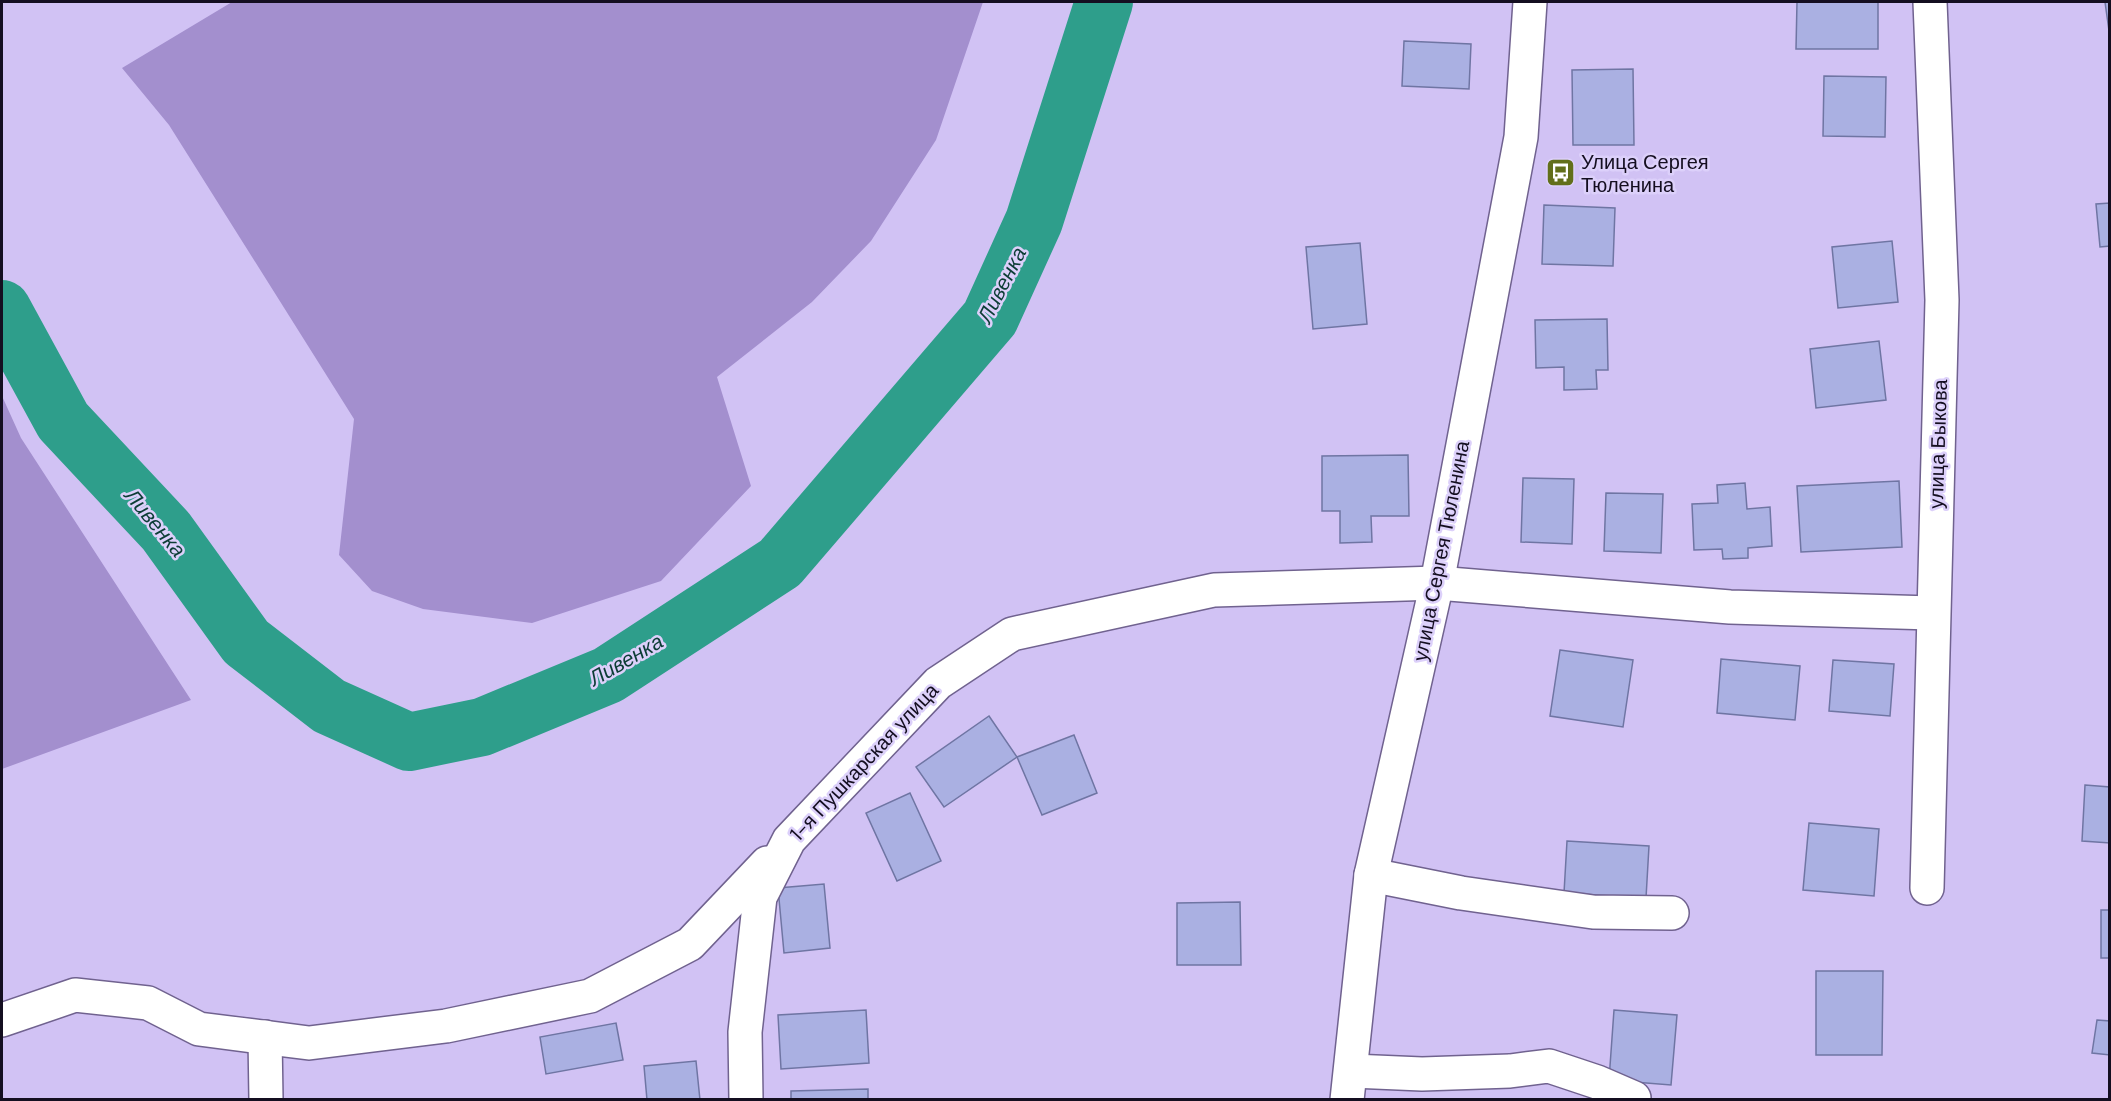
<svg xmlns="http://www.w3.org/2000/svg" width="2111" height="1101" font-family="'DM Sans',sans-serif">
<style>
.green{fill:#a38fce}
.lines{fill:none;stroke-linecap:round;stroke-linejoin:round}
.river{stroke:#2e9e8b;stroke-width:58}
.building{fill:#aab0e2;stroke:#6f75a3;stroke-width:1.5}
.minor-casing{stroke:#70628f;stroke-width:36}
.minor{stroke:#fff;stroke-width:33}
.labels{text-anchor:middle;stroke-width:5;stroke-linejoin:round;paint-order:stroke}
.poi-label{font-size:20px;fill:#140e20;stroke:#dcd0fa;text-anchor:start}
.street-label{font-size:20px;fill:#140e20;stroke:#dcd0fa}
.water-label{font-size:21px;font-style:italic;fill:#0c3d35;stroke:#dcd0fa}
</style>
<rect width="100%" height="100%" fill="#d1c2f4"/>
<g class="green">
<path d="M 232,2 L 983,2 L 936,140 L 871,241 L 812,302 L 717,377 L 751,486 L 661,581 L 532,623 L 423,609 L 372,591 L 339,555 L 354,419 L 169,125 L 122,68 Z"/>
<path d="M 2,396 L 21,438 L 191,700 L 2,769 Z"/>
</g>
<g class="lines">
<path class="river" d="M 2,309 L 63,421 L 166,531 L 246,642 L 329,706 L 409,742 L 482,727 L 608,675 L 780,563 L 990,318 L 1034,221 L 1104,2"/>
</g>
<g class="building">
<path d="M 1797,2 L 1878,2 L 1878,49 L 1796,49 Z"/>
<path d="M 2105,2 L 2110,2 L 2110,38 Z"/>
<path d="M 1404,41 L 1471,44 L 1469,89 L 1402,86 Z"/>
<path d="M 1633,69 L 1634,145 L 1573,145 L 1572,70 Z"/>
<path d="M 1824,76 L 1886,77 L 1885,137 L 1823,136 Z"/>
<path d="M 2110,203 L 2110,246 L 2100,247 L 2096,204 Z"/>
<path d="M 1544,205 L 1615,208 L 1613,266 L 1542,264 Z"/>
<path d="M 1892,241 L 1898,302 L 1838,308 L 1832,247 Z"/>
<path d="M 1360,243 L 1367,324 L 1313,329 L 1306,247 Z"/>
<path d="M 1607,319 L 1608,370 L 1596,370 L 1597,389 L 1564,390 L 1564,367 L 1536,368 L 1535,320 Z"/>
<path d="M 1879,341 L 1886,400 L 1816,408 L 1810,349 Z"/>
<path d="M 1408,455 L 1409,516 L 1371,516 L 1372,542 L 1340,543 L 1340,511 L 1322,511 L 1322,456 Z"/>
<path d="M 1523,478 L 1574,479 L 1572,544 L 1521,542 Z"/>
<path d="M 1899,481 L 1902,547 L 1801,552 L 1797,486 Z"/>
<path d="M 1745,483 L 1747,509 L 1770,507 L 1772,546 L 1748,548 L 1748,558 L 1723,559 L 1722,549 L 1694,550 L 1692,504 L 1718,503 L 1717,485 Z"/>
<path d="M 1606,493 L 1663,494 L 1661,553 L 1604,551 Z"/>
<path d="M 1560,650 L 1633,660 L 1623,727 L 1550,716 Z"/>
<path d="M 1721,659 L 1800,666 L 1795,720 L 1717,713 Z"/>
<path d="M 1833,660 L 1894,664 L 1890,716 L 1829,711 Z"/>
<path d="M 989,716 L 1017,757 L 944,807 L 916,767 Z"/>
<path d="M 1074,735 L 1097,793 L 1042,815 L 1017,757 Z"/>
<path d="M 2085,785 L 2110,787 L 2110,843 L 2082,841 Z"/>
<path d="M 910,793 L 941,861 L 897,881 L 866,813 Z"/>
<path d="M 1809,823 L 1879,829 L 1874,896 L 1803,890 Z"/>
<path d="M 1567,841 L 1649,846 L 1646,898 L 1564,893 Z"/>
<path d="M 824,884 L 830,948 L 784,953 L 778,888 Z"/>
<path d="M 1240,902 L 1241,965 L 1177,965 L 1177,903 Z"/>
<rect x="2101" y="910" width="9" height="48"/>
<path d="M 1816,971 L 1883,971 L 1882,1055 L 1816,1055 Z"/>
<path d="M 866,1010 L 869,1063 L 781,1069 L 778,1015 Z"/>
<path d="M 1614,1010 L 1677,1015 L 1671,1085 L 1609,1080 Z"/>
<path d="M 2097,1020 L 2110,1021 L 2110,1055 L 2092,1053 Z"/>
<path d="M 616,1023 L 623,1060 L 546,1074 L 540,1037 Z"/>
<path d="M 696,1061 L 700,1100 L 647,1100 L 644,1066 Z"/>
<path d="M 868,1089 L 868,1100 L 791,1100 L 791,1091 Z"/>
</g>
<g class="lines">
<defs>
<g id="minor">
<path d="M 1371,875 L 1461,893 L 1593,912 L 1672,913"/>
<path d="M 1927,888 L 1942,300 L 1930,2"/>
<path d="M 2,1020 L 75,995 L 148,1003 L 199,1029 L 309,1043 L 446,1026 L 590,996 L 690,944 L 767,863"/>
<path d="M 265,1037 L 266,1100"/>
<path d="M 1352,1071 L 1422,1074 L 1510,1071 L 1549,1066 L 1597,1082 L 1634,1098"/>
<path d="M 746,1100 L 745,1032 L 760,897 L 789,840 L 938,683 L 1012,634 L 1214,590 L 1437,583 L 1730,607 L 1932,613"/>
<path d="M 1347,1100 L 1371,875 L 1437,583 L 1521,137 L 1530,2"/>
</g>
</defs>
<use href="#minor" class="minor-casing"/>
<use href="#minor" class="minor"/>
</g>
<defs>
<symbol id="bus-square" viewBox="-11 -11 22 22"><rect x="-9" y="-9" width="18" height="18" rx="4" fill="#626f1a" stroke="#dcd0fa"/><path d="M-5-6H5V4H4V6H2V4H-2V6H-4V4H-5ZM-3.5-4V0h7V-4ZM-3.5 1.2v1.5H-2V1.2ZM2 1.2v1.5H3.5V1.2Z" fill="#fff"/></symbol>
</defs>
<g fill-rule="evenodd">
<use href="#bus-square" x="1544" y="156" width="33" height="33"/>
</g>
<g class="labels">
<g class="poi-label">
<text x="1581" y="169">Улица Сергея<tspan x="1581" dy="23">Тюленина</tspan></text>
</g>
<g class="street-label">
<text transform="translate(1938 444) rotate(-88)" y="7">улица Быкова</text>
<text transform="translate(1441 551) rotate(-79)" y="7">улица Сергея Тюленина</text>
<text transform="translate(864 762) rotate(-47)" y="7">1-я Пушкарская улица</text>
</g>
<g class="water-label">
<text transform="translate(1002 285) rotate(-63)" y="7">Ливенка</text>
<text transform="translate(155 523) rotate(50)" y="7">Ливенка</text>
<text transform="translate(626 660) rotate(-30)" y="7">Ливенка</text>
</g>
</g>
<rect width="2111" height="1101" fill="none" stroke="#140e20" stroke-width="6"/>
</svg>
